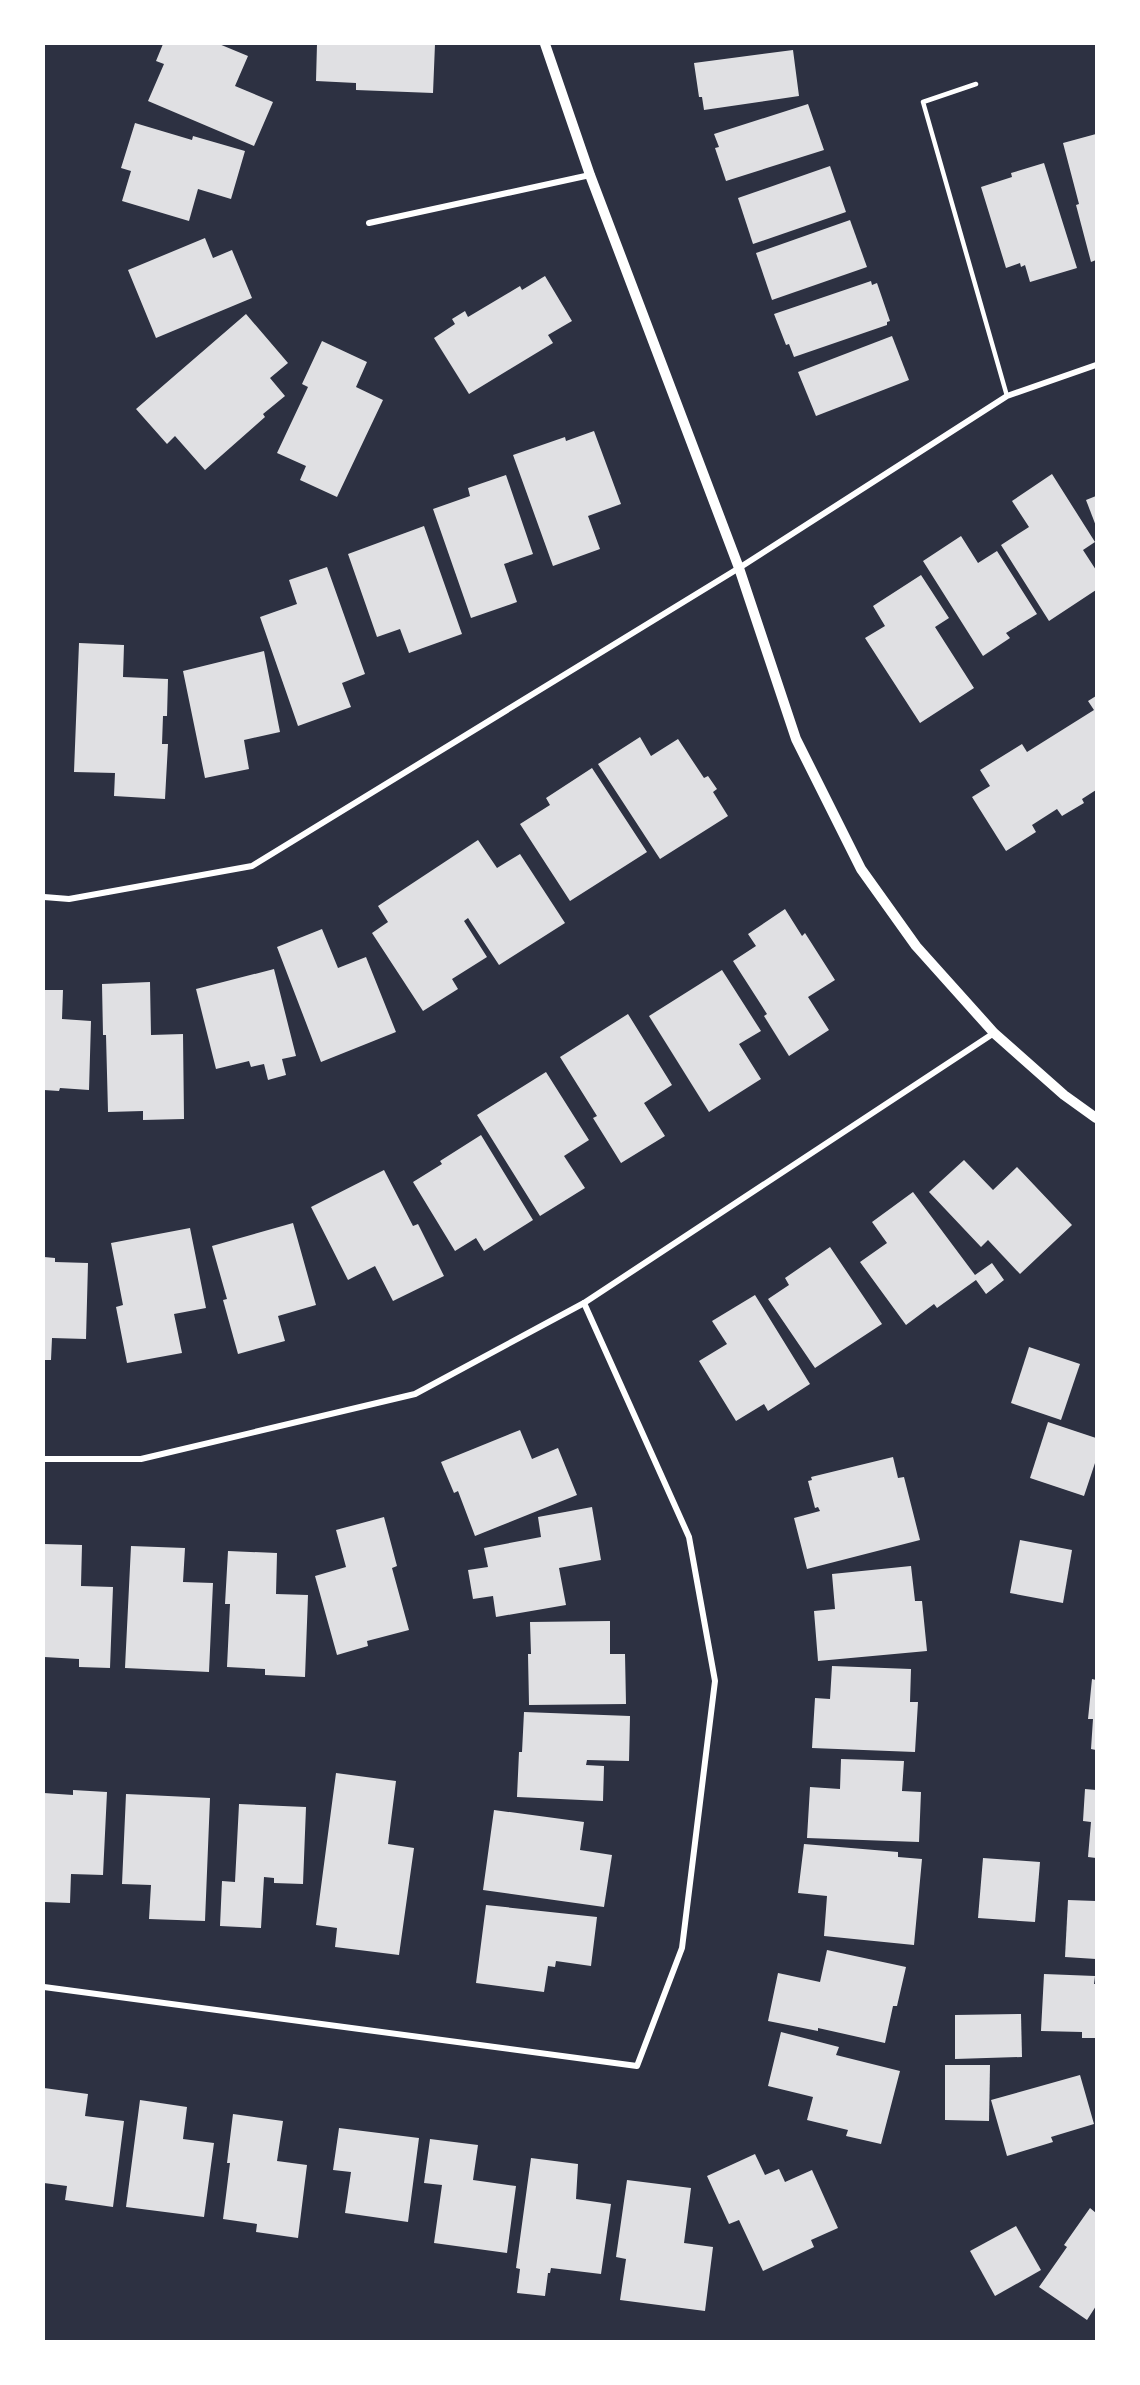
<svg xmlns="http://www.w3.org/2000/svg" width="1140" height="2385" font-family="Commissioner,sans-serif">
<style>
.building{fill:#e0e0e3}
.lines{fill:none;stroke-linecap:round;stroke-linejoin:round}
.service{stroke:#fff;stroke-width:4.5}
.minor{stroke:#fff;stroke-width:6}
.tertiary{stroke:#fff;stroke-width:10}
</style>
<rect width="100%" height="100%" fill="#2d3142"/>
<g class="building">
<path d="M 163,44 L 219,44 L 248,56 L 235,86 L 273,102 L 254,146 L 148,101 L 164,64 L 156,61 Z"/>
<path d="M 317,44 L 435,44 L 433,93 L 356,90 L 356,83 L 316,81 Z"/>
<path d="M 793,50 L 799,96 L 704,110 L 702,97 L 699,97 L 694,63 Z"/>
<path d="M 808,104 L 824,150 L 726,181 L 715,148 L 719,147 L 714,134 Z"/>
<path d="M 135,123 L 192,140 L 193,136 L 245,151 L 231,199 L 198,189 L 189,221 L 122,201 L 131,171 L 121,168 Z"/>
<path d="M 1096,134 L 1096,260 L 1091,262 L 1076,205 L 1079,204 L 1063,143 Z"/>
<path d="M 1044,163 L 1077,268 L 1030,282 L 1025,265 L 1021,267 L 1020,263 L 1006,268 L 981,187 L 1012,177 L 1011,173 Z"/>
<path d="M 830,166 L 846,212 L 753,244 L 738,198 Z"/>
<path d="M 850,220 L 867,267 L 772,300 L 756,253 Z"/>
<path d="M 205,238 L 213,258 L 232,250 L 252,298 L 156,338 L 128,270 Z"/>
<path d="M 545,276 L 572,321 L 548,335 L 553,343 L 469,394 L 434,338 L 455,324 L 452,319 L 465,311 L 468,317 L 520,286 L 522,290 Z"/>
<path d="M 871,281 L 872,285 L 877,283 L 890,321 L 887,322 L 887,325 L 794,357 L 789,344 L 786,345 L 774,314 Z"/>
<path d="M 246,314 L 288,363 L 270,378 L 285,396 L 263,414 L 265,417 L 205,470 L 175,436 L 167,444 L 136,409 Z"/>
<path d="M 892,336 L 909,380 L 816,416 L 798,372 Z"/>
<path d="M 322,341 L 367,362 L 356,387 L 383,400 L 337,497 L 300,480 L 306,466 L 277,453 L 308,387 L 302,384 Z"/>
<path d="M 594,431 L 621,504 L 588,516 L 600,549 L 553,566 L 513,455 L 565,437 L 566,441 Z"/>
<path d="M 1052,474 L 1095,542 L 1083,550 L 1096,570 L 1096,590 L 1049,621 L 1001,545 L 1029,527 L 1012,501 Z"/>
<path d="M 506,475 L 533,554 L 504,564 L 517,602 L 471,618 L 433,509 L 470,496 L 468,488 Z"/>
<path d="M 1096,496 L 1096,526 L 1086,500 Z"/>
<path d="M 424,526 L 462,634 L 409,653 L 400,629 L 377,637 L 348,554 Z"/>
<path d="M 961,536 L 978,563 L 997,551 L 1037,614 L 1006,633 L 1010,638 L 983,656 L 923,561 Z"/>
<path d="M 327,567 L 365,674 L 342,683 L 351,707 L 298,726 L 260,617 L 297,604 L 289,580 Z"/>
<path d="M 921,575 L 949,618 L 935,627 L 974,688 L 920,723 L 865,638 L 885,626 L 873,606 Z"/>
<path d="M 79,643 L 124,645 L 123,677 L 168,679 L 167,716 L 163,716 L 162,744 L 168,744 L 165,799 L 114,796 L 115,773 L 74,772 Z"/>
<path d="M 264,651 L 280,732 L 244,740 L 249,769 L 205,778 L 183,671 Z"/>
<path d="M 1096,696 L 1096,790 L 1082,799 L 1084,803 L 1062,816 L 1057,809 L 1032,825 L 1036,832 L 1006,851 L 972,797 L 990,786 L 980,770 L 1022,744 L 1027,752 L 1094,710 L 1088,701 Z"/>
<path d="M 640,737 L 651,756 L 678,739 L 704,778 L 708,776 L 717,789 L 713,792 L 728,816 L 660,859 L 598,764 Z"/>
<path d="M 592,768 L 647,852 L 570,901 L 520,824 L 550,805 L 546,798 Z"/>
<path d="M 478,840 L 497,868 L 520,854 L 565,923 L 499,965 L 468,918 L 464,921 L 487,957 L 452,979 L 458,989 L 423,1011 L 372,933 L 388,922 L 378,906 Z"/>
<path d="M 785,909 L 802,936 L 805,933 L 835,980 L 808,997 L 829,1030 L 789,1056 L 764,1016 L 767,1014 L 733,961 L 756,946 L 748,934 Z"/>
<path d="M 322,929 L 338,968 L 366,957 L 396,1032 L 321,1062 L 277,947 Z"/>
<path d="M 274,969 L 296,1056 L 282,1059 L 286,1075 L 268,1080 L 264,1064 L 251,1067 L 249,1061 L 216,1069 L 196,989 Z"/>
<path d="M 722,970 L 761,1031 L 739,1044 L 761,1079 L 709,1112 L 649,1016 Z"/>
<path d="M 150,982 L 151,1035 L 183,1034 L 184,1119 L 143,1120 L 143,1111 L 108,1112 L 106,1035 L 103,1035 L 102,984 Z"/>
<path d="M 44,990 L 63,990 L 62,1019 L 91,1021 L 89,1090 L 60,1088 L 59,1091 L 44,1090 Z"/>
<path d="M 628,1014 L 672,1085 L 644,1103 L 665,1136 L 621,1163 L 593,1118 L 597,1116 L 560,1057 Z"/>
<path d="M 546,1072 L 589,1140 L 564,1156 L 585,1188 L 540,1216 L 477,1115 Z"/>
<path d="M 481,1135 L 533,1220 L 484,1251 L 476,1238 L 455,1251 L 413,1182 L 442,1164 L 440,1161 Z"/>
<path d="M 964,1160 L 993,1190 L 1017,1167 L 1072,1225 L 1020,1274 L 988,1240 L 981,1247 L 929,1192 Z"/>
<path d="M 384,1170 L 413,1226 L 418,1224 L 444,1276 L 393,1301 L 375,1266 L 348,1280 L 311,1207 Z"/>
<path d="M 913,1192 L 975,1275 L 992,1263 L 1004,1280 L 986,1294 L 976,1280 L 937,1308 L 934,1304 L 906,1325 L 860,1262 L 887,1243 L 872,1222 Z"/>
<path d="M 293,1223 L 316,1305 L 278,1316 L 285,1341 L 238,1354 L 223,1300 L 227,1299 L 212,1246 Z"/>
<path d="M 190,1228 L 206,1308 L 174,1314 L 182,1353 L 127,1363 L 116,1307 L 123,1305 L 111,1243 Z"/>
<path d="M 830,1247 L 882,1324 L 815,1368 L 768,1299 L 789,1285 L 785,1278 Z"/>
<path d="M 44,1257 L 55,1258 L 55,1262 L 88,1263 L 86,1339 L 52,1338 L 51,1360 L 44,1360 Z"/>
<path d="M 755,1295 L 810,1384 L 768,1411 L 764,1404 L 736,1421 L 699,1361 L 727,1344 L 712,1321 Z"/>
<path d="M 1029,1347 L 1080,1364 L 1061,1420 L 1011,1403 Z"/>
<path d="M 1048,1422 L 1096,1438 L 1096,1460 L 1084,1496 L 1030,1478 Z"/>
<path d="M 520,1430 L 532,1459 L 558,1448 L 577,1495 L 475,1536 L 458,1491 L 454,1493 L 441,1462 Z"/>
<path d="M 893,1457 L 898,1478 L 904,1477 L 920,1540 L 807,1569 L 794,1518 L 820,1511 L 818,1507 L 815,1508 L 808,1481 L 812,1480 L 811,1477 Z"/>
<path d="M 592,1507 L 601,1560 L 559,1568 L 566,1605 L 496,1617 L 493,1596 L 473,1599 L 468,1570 L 488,1567 L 484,1548 L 541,1537 L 538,1517 Z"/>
<path d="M 384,1517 L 397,1566 L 392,1568 L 409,1630 L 367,1641 L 368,1646 L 337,1655 L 315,1576 L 346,1567 L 336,1530 Z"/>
<path d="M 1020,1540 L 1072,1550 L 1063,1603 L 1010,1593 Z"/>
<path d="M 44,1544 L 82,1545 L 81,1586 L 113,1587 L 110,1668 L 79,1667 L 79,1659 L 44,1657 Z"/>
<path d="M 131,1546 L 185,1548 L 183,1582 L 213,1583 L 209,1672 L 125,1668 Z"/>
<path d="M 228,1551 L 277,1553 L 276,1594 L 308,1595 L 305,1677 L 265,1675 L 265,1669 L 227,1667 L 230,1604 L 225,1604 Z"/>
<path d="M 911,1566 L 915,1601 L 922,1601 L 927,1651 L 818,1661 L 814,1611 L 835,1609 L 832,1574 Z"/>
<path d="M 610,1621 L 610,1654 L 625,1654 L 626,1704 L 529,1705 L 528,1654 L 531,1654 L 530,1622 Z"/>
<path d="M 832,1666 L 911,1669 L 910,1702 L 918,1702 L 915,1752 L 812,1748 L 815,1698 L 830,1699 Z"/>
<path d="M 1092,1679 L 1096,1680 L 1096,1750 L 1091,1749 L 1093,1719 L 1088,1719 Z"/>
<path d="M 524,1712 L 630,1716 L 629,1761 L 587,1760 L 586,1765 L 604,1766 L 603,1801 L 517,1797 L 519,1752 L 522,1752 Z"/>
<path d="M 841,1759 L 904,1761 L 902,1791 L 921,1792 L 919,1842 L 807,1838 L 810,1787 L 840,1789 Z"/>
<path d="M 336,1773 L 396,1781 L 388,1844 L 414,1848 L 399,1955 L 335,1947 L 337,1928 L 316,1925 Z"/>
<path d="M 1085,1789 L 1096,1790 L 1096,1858 L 1088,1857 L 1091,1822 L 1083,1821 Z"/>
<path d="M 73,1790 L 107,1792 L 103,1875 L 71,1874 L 70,1903 L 44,1902 L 44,1793 L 73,1795 Z"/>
<path d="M 126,1794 L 210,1798 L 205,1921 L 149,1919 L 151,1885 L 122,1884 Z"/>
<path d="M 239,1804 L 306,1807 L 303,1884 L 274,1883 L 274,1878 L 264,1877 L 261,1928 L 220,1926 L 222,1881 L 235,1882 Z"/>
<path d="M 494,1810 L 584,1822 L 580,1850 L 612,1855 L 604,1907 L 483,1890 Z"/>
<path d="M 804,1844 L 898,1852 L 898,1857 L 922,1859 L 914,1945 L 824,1936 L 827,1896 L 798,1893 Z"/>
<path d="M 983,1858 L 1040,1862 L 1035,1922 L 978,1918 Z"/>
<path d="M 1068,1900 L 1096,1901 L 1096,1959 L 1065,1957 Z"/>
<path d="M 486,1905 L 597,1917 L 591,1966 L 556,1961 L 555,1967 L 548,1966 L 544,1992 L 476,1983 Z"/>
<path d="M 827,1950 L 906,1967 L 897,2006 L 893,2006 L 885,2043 L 818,2028 L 818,2031 L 768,2021 L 778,1973 L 820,1982 Z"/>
<path d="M 1044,1974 L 1095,1976 L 1094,1984 L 1096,1984 L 1096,2038 L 1082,2038 L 1082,2032 L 1041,2031 Z"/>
<path d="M 1021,2014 L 1022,2057 L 955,2059 L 955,2015 Z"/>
<path d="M 781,2032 L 839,2047 L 836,2055 L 900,2071 L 881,2144 L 846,2136 L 848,2130 L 807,2120 L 813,2097 L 768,2086 Z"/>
<path d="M 945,2065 L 990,2065 L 989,2121 L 945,2120 Z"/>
<path d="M 1080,2075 L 1094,2124 L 1051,2137 L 1053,2142 L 1007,2156 L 991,2100 Z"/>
<path d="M 44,2088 L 88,2094 L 85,2116 L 124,2121 L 113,2207 L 65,2200 L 67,2186 L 44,2183 Z"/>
<path d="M 140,2100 L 187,2107 L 183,2139 L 214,2143 L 204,2217 L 126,2207 Z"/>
<path d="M 233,2114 L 283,2121 L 277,2161 L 307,2165 L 298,2238 L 256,2232 L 257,2224 L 223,2219 L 230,2163 L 227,2163 Z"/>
<path d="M 339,2128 L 419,2138 L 408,2222 L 345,2213 L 351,2172 L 333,2170 Z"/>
<path d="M 430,2139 L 478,2145 L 473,2180 L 516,2186 L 507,2253 L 434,2243 L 442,2185 L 424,2183 Z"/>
<path d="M 755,2154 L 765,2175 L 779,2169 L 785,2182 L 812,2170 L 838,2228 L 811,2240 L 814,2247 L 763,2271 L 739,2220 L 729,2224 L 707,2176 Z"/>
<path d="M 531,2158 L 578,2164 L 576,2199 L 611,2204 L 601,2274 L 551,2268 L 550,2273 L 548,2273 L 545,2296 L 517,2293 L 520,2269 L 516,2268 Z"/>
<path d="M 627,2180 L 691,2188 L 684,2243 L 713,2247 L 705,2311 L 620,2300 L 626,2259 L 616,2257 Z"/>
<path d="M 1090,2208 L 1096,2213 L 1096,2306 L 1087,2320 L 1039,2287 L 1067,2247 L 1064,2245 Z"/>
<path d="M 1016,2226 L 1041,2270 L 995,2296 L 970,2251 Z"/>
</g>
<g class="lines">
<path class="service" d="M 976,84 L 923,102 L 1007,396"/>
<g class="minor">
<path d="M 369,223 L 590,175"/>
<path d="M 44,897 L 69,899 L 252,866 L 739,568 L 1007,396 L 1096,365"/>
<path d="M 44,1459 L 141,1459 L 415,1394 L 584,1303 L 994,1033"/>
<path d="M 44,1987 L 637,2066 L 682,1948 L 715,1681 L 689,1537 L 584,1303"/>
</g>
<path class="tertiary" d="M 545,44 L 590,175 L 739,568 L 796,739 L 861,869 L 916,946 L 994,1033 L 1064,1095 L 1096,1118"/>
</g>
<rect width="1140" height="2385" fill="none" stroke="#ffffff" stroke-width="90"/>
</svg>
